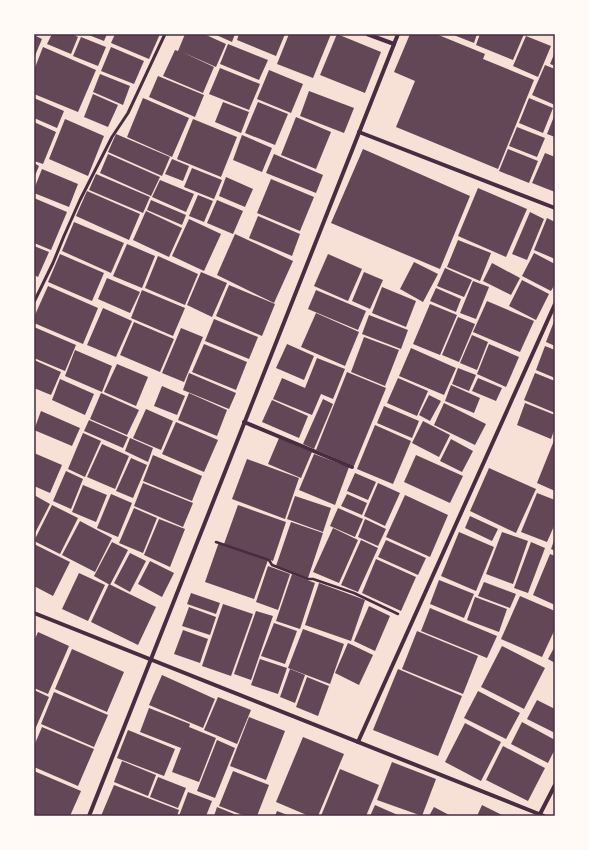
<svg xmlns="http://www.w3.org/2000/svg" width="589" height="850" font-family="'IBM Plex Sans',sans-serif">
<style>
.building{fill:#644757}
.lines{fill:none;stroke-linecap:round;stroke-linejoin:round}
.path{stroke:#4a2c40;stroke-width:2.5}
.service{stroke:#4a2c40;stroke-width:3}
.minor{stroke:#4a2c40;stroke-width:4}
.neatline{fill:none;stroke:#4a2c40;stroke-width:1.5}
</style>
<rect width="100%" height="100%" fill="#f7e1d7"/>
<g class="building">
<path d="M 52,34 L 72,34 L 78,37 L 71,54 L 47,44 Z"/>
<path d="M 86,34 L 107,34 L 104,41 Z"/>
<path d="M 115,34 L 160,34 L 149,59 L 111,43 Z"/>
<path d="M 185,34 L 204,34 L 226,44 L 216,67 L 182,52 L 214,67 L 203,93 L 163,76 L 175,50 L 178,51 Z"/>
<path d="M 214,34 L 235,34 L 232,42 Z"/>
<path d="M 239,34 L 285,34 L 276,56 L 237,40 Z"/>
<path d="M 289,34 L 331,34 L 313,78 L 277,64 Z"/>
<path d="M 337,34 L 381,52 L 365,93 L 320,75 Z"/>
<path d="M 410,34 L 436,34 L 485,54 L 483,59 L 534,80 L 498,169 L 396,127 L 415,81 L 394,72 Z"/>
<path d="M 451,34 L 477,34 L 474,43 Z"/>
<path d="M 480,34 L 524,34 L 513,60 L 476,45 Z"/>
<path d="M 34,35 L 42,39 L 34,58 Z"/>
<path d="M 526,36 L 551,46 L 538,77 L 513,66 Z"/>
<path d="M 81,37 L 106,47 L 98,66 L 73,56 Z"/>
<path d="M 228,44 L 268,60 L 259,80 L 220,64 Z"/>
<path d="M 43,47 L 96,70 L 78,112 L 34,94 L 34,70 Z"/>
<path d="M 111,47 L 144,61 L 134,84 L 101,71 Z"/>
<path d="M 555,52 L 555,66 L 550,64 Z"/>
<path d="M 545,65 L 555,69 L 555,105 L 532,95 Z"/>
<path d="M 220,68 L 260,84 L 249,110 L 209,94 Z"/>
<path d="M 269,70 L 303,84 L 291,113 L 257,99 Z"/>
<path d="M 100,74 L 130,86 L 123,105 L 93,92 Z"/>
<path d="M 158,76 L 204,95 L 195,117 L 149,97 Z"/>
<path d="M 309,91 L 354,108 L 344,133 L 300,116 Z"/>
<path d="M 93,94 L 118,105 L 108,127 L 84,117 Z"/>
<path d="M 34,98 L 64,111 L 57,128 L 34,118 Z"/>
<path d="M 143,98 L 189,118 L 172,157 L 127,137 Z"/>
<path d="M 529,98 L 553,108 L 543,133 L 519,123 Z"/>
<path d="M 223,102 L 249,112 L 241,133 L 215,122 Z"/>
<path d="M 258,102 L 288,114 L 275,145 L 245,133 Z"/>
<path d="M 555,114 L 555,137 L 547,134 Z"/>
<path d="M 296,117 L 331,132 L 316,169 L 281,155 Z"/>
<path d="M 65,119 L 104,136 L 88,176 L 49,159 Z"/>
<path d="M 193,119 L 237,137 L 221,177 L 177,159 Z"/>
<path d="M 34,122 L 56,132 L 43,164 L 34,161 Z"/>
<path d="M 517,127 L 545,138 L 537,157 L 509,146 Z"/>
<path d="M 116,134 L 170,157 L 162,176 L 108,152 Z"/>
<path d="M 242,135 L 272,148 L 262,172 L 233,160 Z"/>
<path d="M 363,149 L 470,196 L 440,269 L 331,223 Z"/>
<path d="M 508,149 L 538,161 L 529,183 L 499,171 Z"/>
<path d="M 545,153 L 555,157 L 555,192 L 532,183 Z"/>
<path d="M 108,154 L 160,177 L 151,196 L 100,173 Z"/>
<path d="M 274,154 L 323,175 L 316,193 L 266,173 Z"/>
<path d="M 172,159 L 189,166 L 183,181 L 165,174 Z"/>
<path d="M 34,163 L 39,166 L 34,178 Z"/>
<path d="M 192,168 L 222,180 L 214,199 L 184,187 Z"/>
<path d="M 42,169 L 78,184 L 69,207 L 34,193 L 34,189 Z"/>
<path d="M 96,174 L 150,197 L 143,213 L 89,190 Z"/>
<path d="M 226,177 L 253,189 L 245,207 L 219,196 Z"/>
<path d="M 271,179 L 314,197 L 300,231 L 257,213 Z"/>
<path d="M 160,180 L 194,194 L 186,212 L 152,197 Z"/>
<path d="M 478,188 L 527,209 L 506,257 L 458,236 Z"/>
<path d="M 87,191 L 140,214 L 129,240 L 76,216 Z"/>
<path d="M 198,195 L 213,201 L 204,222 L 189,216 Z"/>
<path d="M 34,198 L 67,212 L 51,250 L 34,243 Z"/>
<path d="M 151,200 L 186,215 L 182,225 L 147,210 Z"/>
<path d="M 217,200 L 243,211 L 233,234 L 207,223 Z"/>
<path d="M 146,211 L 182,228 L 169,257 L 133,240 Z"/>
<path d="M 530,212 L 544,219 L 527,260 L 512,254 Z"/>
<path d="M 258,216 L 300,234 L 292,256 L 249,238 Z"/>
<path d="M 547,218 L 555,222 L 555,259 L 534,250 Z"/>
<path d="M 189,219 L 221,234 L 204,271 L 172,256 Z"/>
<path d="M 74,222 L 124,243 L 111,273 L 62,251 Z"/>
<path d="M 235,234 L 293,261 L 274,303 L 217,275 Z"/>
<path d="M 458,240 L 491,253 L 480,281 L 447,267 Z"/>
<path d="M 127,244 L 155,256 L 142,288 L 113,276 Z"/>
<path d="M 34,246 L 49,252 L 38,277 L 34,275 Z"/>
<path d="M 534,253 L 555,264 L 555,284 L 551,291 L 522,276 Z"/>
<path d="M 60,254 L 104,273 L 92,301 L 48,282 Z"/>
<path d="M 328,254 L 362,269 L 348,301 L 314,286 Z"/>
<path d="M 158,256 L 198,274 L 185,305 L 145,288 Z"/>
<path d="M 414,262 L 438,274 L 423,302 L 400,289 Z"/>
<path d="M 492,263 L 520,278 L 511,295 L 483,281 Z"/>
<path d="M 445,268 L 472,280 L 464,297 L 437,286 Z"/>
<path d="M 201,272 L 227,283 L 212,317 L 187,305 Z"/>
<path d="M 364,272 L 383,280 L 370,309 L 352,301 Z"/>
<path d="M 107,278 L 140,292 L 130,313 L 98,299 Z"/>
<path d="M 522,280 L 549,294 L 536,320 L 509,306 Z"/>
<path d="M 473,281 L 489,287 L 476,319 L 460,313 Z"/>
<path d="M 229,285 L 275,304 L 262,336 L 216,316 Z"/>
<path d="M 48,286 L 98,308 L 83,344 L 34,323 L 34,317 Z"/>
<path d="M 382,287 L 416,301 L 406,327 L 372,313 Z"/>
<path d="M 436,288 L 461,299 L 456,312 L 430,301 Z"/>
<path d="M 142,290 L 185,308 L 173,336 L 131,318 Z"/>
<path d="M 316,290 L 366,311 L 358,330 L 308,309 Z"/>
<path d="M 487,301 L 534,321 L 520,352 L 473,332 Z"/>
<path d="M 430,304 L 457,315 L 440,355 L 413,344 Z"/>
<path d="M 103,308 L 132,321 L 116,357 L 87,345 Z"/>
<path d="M 316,313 L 359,332 L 345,366 L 301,347 Z"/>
<path d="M 369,315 L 408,330 L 401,349 L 362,334 Z"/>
<path d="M 458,317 L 475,324 L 459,362 L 442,355 Z"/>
<path d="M 214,319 L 258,337 L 249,359 L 205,341 Z"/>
<path d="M 555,319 L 555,346 L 546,342 Z"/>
<path d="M 134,322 L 174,339 L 160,372 L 120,355 Z"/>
<path d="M 34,327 L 76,345 L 65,371 L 34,358 Z"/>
<path d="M 181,328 L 203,337 L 184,382 L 162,373 Z"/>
<path d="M 472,335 L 488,342 L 477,370 L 460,363 Z"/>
<path d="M 364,337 L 399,350 L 385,386 L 351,372 Z"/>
<path d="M 204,344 L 247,362 L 236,390 L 192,372 Z"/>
<path d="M 287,344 L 314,356 L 304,380 L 276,368 Z"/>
<path d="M 489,344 L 519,357 L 506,387 L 477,374 Z"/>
<path d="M 545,346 L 555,350 L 555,378 L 536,370 Z"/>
<path d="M 411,348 L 456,368 L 444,395 L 399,376 Z"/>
<path d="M 75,350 L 112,366 L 102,392 L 65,376 Z"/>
<path d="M 317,358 L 345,369 L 333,399 L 321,394 L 312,415 L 273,399 L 282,378 L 305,388 Z"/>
<path d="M 34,360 L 61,372 L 51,395 L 34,388 Z"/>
<path d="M 117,364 L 148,377 L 136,406 L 104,392 Z"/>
<path d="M 458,368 L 476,375 L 469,391 L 452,384 Z"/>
<path d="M 347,372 L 386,388 L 354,466 L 316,450 Z"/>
<path d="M 189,373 L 236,393 L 229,409 L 183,390 Z"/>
<path d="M 535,373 L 555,381 L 555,413 L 524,400 Z"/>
<path d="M 398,378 L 428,391 L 417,416 L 387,403 Z"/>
<path d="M 478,378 L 502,388 L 496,401 L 472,391 Z"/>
<path d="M 60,379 L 94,394 L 85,415 L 52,400 Z"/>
<path d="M 451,385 L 480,398 L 474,413 L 445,401 Z"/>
<path d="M 162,386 L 185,396 L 177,415 L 154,406 Z"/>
<path d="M 101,393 L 139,410 L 127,435 L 90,419 Z"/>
<path d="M 189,393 L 227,410 L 217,436 L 178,420 Z"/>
<path d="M 429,395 L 441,401 L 430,421 L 419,415 Z"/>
<path d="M 323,399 L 333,404 L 314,449 L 303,444 Z"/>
<path d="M 272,400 L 308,416 L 299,438 L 262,422 Z"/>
<path d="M 444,403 L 486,424 L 475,445 L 434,425 Z"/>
<path d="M 525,403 L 555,415 L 555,428 L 551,439 L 517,425 Z"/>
<path d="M 384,406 L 419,421 L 412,438 L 377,423 Z"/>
<path d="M 146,409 L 173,421 L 161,450 L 133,438 Z"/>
<path d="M 41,411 L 80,428 L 72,446 L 34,430 Z"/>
<path d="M 89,420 L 128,437 L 123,448 L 84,431 Z"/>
<path d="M 423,421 L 450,435 L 439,457 L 412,443 Z"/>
<path d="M 176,422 L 218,440 L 204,472 L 162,454 Z"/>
<path d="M 375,425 L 411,441 L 393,484 L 357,469 Z"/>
<path d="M 83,433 L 101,441 L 85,477 L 68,469 Z"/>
<path d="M 130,438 L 153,448 L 148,462 L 125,451 Z"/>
<path d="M 279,438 L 312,452 L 301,478 L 268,464 Z"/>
<path d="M 555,438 L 555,491 L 537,483 Z"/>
<path d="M 451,439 L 473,451 L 462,472 L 440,461 Z"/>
<path d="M 102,444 L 129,456 L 115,489 L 87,477 Z"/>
<path d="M 34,453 L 62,465 L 50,493 L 34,486 Z"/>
<path d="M 314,454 L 349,467 L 335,505 L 299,490 Z"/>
<path d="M 153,455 L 202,476 L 192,501 L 143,481 Z"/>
<path d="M 416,455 L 463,476 L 450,503 L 404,482 Z"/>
<path d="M 131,458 L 147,465 L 133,498 L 116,491 Z"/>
<path d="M 247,459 L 299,478 L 285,519 L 232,499 Z"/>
<path d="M 489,468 L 536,489 L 516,533 L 470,511 Z"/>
<path d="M 66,471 L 83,479 L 71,509 L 53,501 Z"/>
<path d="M 355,473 L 376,482 L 368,500 L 347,491 Z"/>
<path d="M 143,483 L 193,503 L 183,527 L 134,506 Z"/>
<path d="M 378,483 L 400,493 L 385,526 L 364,516 Z"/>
<path d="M 83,485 L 107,495 L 96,522 L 72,512 Z"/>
<path d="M 537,493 L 555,500 L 555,524 L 547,542 L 521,532 Z"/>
<path d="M 111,494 L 132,503 L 118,537 L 97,528 Z"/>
<path d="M 347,494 L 367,503 L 362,515 L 341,506 Z"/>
<path d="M 34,495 L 50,504 L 34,535 Z"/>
<path d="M 405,495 L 448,515 L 430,557 L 386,537 Z"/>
<path d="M 295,496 L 331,508 L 323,532 L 287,519 Z"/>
<path d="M 52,505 L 78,518 L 60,554 L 34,541 Z"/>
<path d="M 238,505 L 286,522 L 273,561 L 251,553 L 268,560 L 254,599 L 205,582 L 219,542 L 224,544 Z"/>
<path d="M 134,508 L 157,518 L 143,553 L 119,543 Z"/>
<path d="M 338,508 L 363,519 L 355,537 L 330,526 Z"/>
<path d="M 470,516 L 498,529 L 492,541 L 465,528 Z"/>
<path d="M 159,519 L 185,529 L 170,567 L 144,555 Z"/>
<path d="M 365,519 L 386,529 L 378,546 L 358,537 Z"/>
<path d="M 80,521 L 112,538 L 95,572 L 62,555 Z"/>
<path d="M 291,522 L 323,533 L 308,578 L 276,566 Z"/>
<path d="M 333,528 L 358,540 L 339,583 L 313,572 Z"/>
<path d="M 459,532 L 494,547 L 476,591 L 441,576 Z"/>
<path d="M 502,532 L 528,541 L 513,584 L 486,574 Z"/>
<path d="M 555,538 L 555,551 L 551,549 Z"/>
<path d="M 361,540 L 378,548 L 358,592 L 341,585 Z"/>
<path d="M 386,540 L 426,558 L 418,575 L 378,557 Z"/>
<path d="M 112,542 L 128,550 L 110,585 L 94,576 Z"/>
<path d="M 531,542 L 545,548 L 528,593 L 514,588 Z"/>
<path d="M 34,544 L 70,562 L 53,596 L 34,586 Z"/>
<path d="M 130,553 L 146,561 L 130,592 L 114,583 Z"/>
<path d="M 550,554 L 555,556 L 555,605 L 533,595 Z"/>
<path d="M 376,559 L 416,577 L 401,611 L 362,593 Z"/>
<path d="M 150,561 L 174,573 L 162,597 L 138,584 Z"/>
<path d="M 268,566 L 290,574 L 278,610 L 256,602 Z"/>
<path d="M 79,573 L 105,585 L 88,621 L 62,609 Z"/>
<path d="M 292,574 L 315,583 L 300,629 L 276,621 Z"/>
<path d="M 439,580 L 474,594 L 464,618 L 430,604 Z"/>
<path d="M 484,582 L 516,594 L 510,608 L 478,596 Z"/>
<path d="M 319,583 L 365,600 L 351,641 L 305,625 Z"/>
<path d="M 109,584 L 156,607 L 138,645 L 91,622 Z"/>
<path d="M 191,593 L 220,603 L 216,614 L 187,604 Z"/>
<path d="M 520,596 L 555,611 L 555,629 L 542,657 L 501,639 Z"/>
<path d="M 475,597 L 507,609 L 499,632 L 467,620 Z"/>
<path d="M 223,604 L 253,614 L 231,676 L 202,666 Z"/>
<path d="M 369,606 L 390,616 L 375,651 L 354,641 Z"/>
<path d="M 189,607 L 216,617 L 210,635 L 182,626 Z"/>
<path d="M 430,608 L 497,636 L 487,658 L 421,631 Z"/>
<path d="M 256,611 L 273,616 L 251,680 L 234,674 Z"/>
<path d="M 274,623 L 297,631 L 285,664 L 261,656 Z"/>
<path d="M 303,629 L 344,644 L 330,684 L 288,668 Z"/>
<path d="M 183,630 L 208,639 L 200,663 L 174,654 Z"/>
<path d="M 417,631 L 478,656 L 463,694 L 402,669 Z"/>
<path d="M 38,632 L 69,646 L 48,694 L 34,688 L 34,641 Z"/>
<path d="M 348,643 L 373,655 L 359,685 L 335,673 Z"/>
<path d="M 502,646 L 545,668 L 524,709 L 481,687 Z"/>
<path d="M 555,646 L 555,663 L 548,659 Z"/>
<path d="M 72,649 L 124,672 L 107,712 L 55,689 Z"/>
<path d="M 260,659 L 287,668 L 278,694 L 251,685 Z"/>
<path d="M 290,669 L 305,675 L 295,703 L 280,697 Z"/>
<path d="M 398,669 L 462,696 L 438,756 L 373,730 Z"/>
<path d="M 162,675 L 215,699 L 203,728 L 149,705 Z"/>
<path d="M 307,677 L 329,686 L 318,716 L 296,707 Z"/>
<path d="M 34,690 L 49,697 L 34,732 Z"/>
<path d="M 478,691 L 520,713 L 506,739 L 464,718 Z"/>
<path d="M 54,692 L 108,715 L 94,747 L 41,724 Z"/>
<path d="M 218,697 L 251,710 L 237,744 L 204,730 Z"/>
<path d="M 537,700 L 555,709 L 555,733 L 527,719 Z"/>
<path d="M 149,708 L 190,724 L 189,727 L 216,738 L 199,782 L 172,772 L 186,735 L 181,748 L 140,732 Z"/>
<path d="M 249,717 L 285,731 L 266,780 L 230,766 Z"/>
<path d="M 522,722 L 555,740 L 555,749 L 548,763 L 511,744 Z"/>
<path d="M 465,723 L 501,742 L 481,781 L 445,762 Z"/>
<path d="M 42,727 L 94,749 L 78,786 L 34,767 L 34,746 Z"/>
<path d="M 128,730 L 175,749 L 164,776 L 117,758 Z"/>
<path d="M 303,737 L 344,754 L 318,816 L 309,816 L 276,802 Z"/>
<path d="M 217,740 L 235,748 L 215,798 L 197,791 Z"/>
<path d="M 503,746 L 545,768 L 528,801 L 486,780 Z"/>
<path d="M 122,761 L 156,775 L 148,796 L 114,782 Z"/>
<path d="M 392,762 L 436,779 L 422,816 L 377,800 Z"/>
<path d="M 340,769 L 379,785 L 366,816 L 321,816 Z"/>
<path d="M 34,771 L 81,791 L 70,816 L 34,816 Z"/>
<path d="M 233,771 L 269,785 L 257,816 L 245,816 L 219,806 Z"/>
<path d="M 158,777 L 186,788 L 178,808 L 150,797 Z"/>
<path d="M 114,785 L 179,810 L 177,816 L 101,816 Z"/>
<path d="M 188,792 L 212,801 L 206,816 L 179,816 Z"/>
<path d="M 375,805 L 400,816 L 370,816 Z"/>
<path d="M 482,805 L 504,816 L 477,816 Z"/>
<path d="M 217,807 L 239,816 L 214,816 Z"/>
<path d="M 434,807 L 451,816 L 429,816 Z"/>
<path d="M 277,811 L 290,816 L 275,816 Z"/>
</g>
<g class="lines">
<path class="path" d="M 216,542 L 269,560 L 272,565 L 308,579 L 313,579 L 354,593 L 398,614"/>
<path class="service" d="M 34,302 L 53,263 L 64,236 L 80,200 L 112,137 L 128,113 L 165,34"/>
<g class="minor">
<path d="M 367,34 L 394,44"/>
<path d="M 359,132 L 555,208"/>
<path d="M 244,422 L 352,467"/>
<path d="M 34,613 L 544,816"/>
<path d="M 358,742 L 555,304"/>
<path d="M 89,816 L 398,34"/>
<path d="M 539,816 L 555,785"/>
</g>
</g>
<rect width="589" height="850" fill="none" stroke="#fffaf5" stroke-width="70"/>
<rect x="35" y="35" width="519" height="780" class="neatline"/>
</svg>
